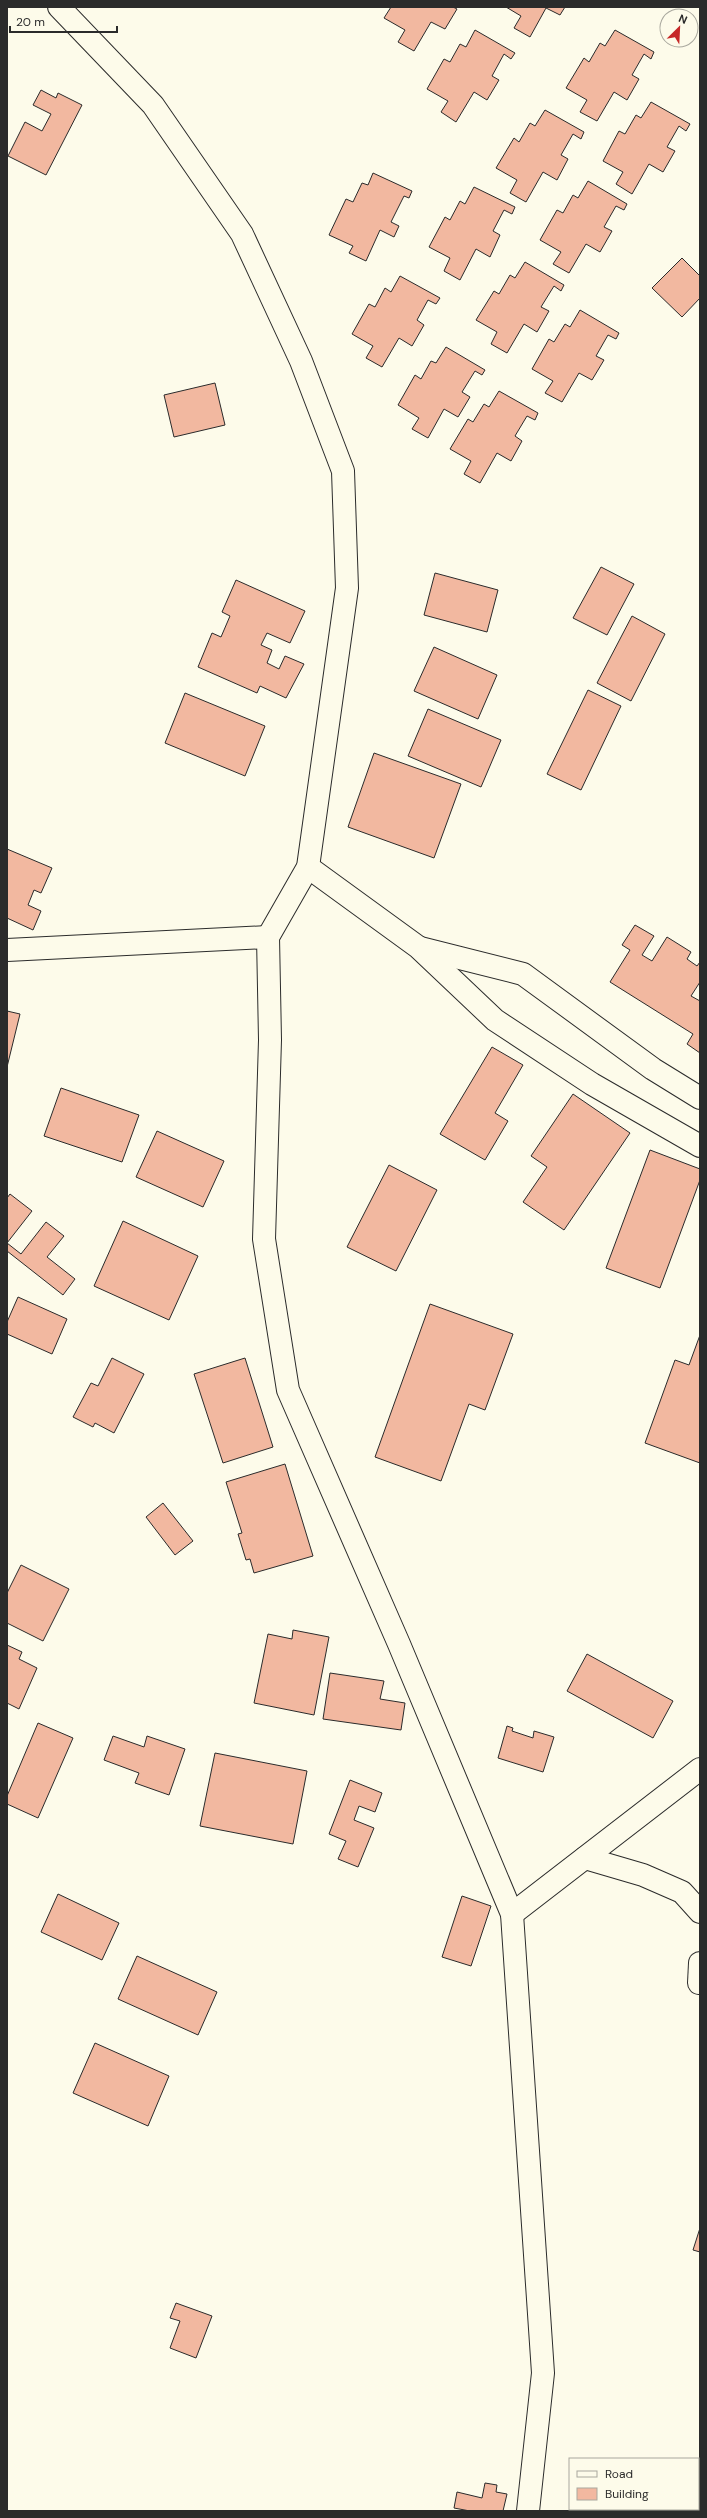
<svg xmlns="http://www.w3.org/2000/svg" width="707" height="2518" font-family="'DM Sans',sans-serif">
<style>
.building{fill:#f2b8a0;stroke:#2b2b2b}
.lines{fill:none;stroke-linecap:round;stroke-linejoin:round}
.minor-casing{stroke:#2b2b2b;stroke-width:24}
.major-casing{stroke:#2b2b2b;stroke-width:24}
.minor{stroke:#fdfbea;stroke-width:22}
.major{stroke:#fdfbea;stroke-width:22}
</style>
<rect width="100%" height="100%" fill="#fdfbea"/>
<g class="building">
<path d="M 391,7 L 453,7 L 457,9 L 445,29 L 431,22 L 414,51 L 398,42 L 405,30 L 384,18 Z"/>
<path d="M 506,7 L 565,7 L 560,15 L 546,8 L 530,37 L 514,28 L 521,16 Z"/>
<path d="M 475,30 L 515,53 L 511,59 L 504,54 L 492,76 L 499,80 L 487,100 L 474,92 L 456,122 L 441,112 L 448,101 L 427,89 L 444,59 L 450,62 L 460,44 L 466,47 Z"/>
<path d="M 615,30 L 654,52 L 651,59 L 644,54 L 632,75 L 639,79 L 627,100 L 614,92 L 597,121 L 580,112 L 587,100 L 566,88 L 584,58 L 589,62 L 600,43 L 605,46 Z"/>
<path d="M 41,90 L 56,98 L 58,93 L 82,105 L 46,175 L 8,156 L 25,122 L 42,131 L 51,114 L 33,105 Z"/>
<path d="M 651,102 L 690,124 L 686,131 L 679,126 L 667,147 L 675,151 L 663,172 L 649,164 L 632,194 L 616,184 L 623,172 L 603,161 L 619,131 L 625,134 L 636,115 L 641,118 Z"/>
<path d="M 545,110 L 584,132 L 581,139 L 573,134 L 561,155 L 568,159 L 557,180 L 543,172 L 526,202 L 510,193 L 517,180 L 496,168 L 514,138 L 519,142 L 530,123 L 535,126 Z"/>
<path d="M 373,173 L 412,191 L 409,198 L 404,196 L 391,222 L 399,226 L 394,237 L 380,230 L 366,261 L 349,253 L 353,246 L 329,235 L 346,199 L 353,202 L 362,183 L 368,185 Z"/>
<path d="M 588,181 L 627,204 L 624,210 L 616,206 L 604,227 L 612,231 L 600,252 L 586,244 L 569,273 L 553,264 L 561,252 L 540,240 L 557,210 L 563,213 L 573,195 L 578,198 Z"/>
<path d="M 474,187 L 515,207 L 512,214 L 504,210 L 493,231 L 500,235 L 490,257 L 476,249 L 460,280 L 444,271 L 450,258 L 429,247 L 445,217 L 450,220 L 460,201 L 465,204 Z"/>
<path d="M 682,258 L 700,276 L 700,298 L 682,317 L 652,288 Z"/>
<path d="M 525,262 L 564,285 L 561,291 L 554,286 L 541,307 L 549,311 L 537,332 L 524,324 L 507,353 L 491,344 L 497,332 L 476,320 L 494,291 L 499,294 L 510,275 L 515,278 Z"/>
<path d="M 400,276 L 440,298 L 436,304 L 428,300 L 417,320 L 424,325 L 412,346 L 399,338 L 382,367 L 366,358 L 373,346 L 352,334 L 369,304 L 375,307 L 385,288 L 391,292 Z"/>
<path d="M 580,310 L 619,333 L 616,339 L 608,335 L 596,356 L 604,360 L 592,380 L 579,373 L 562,402 L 545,393 L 553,381 L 532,369 L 549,339 L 554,342 L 565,324 L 570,327 Z"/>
<path d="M 446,347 L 485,370 L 482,375 L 475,371 L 462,392 L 470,397 L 458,417 L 444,409 L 428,438 L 412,429 L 419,418 L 398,405 L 415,375 L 421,379 L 431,361 L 436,363 Z"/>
<path d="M 215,383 L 225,425 L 174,437 L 164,395 Z"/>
<path d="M 499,391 L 538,413 L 535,420 L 527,416 L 515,436 L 522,441 L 511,461 L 497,453 L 480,483 L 464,474 L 471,461 L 450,449 L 468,419 L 473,422 L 484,404 L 489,407 Z"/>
<path d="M 601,567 L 634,584 L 607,635 L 573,618 Z"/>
<path d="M 435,573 L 498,590 L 487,632 L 424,615 Z"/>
<path d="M 236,580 L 305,611 L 290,643 L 267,633 L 261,645 L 272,650 L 267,663 L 279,669 L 285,656 L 304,664 L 286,698 L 260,686 L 257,693 L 198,667 L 212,633 L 221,637 L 230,616 L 222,612 Z"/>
<path d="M 632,616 L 665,634 L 631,701 L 597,683 Z"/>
<path d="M 434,647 L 497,675 L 478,719 L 414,691 Z"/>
<path d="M 588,690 L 621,706 L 581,790 L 547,774 Z"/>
<path d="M 185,693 L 265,726 L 245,776 L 165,743 Z"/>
<path d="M 428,709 L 501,740 L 481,787 L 408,756 Z"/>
<path d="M 374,753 L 461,784 L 434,858 L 348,827 Z"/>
<path d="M 7,849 L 52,868 L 41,893 L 34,890 L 28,905 L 41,911 L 33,930 L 7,918 Z"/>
<path d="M 635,925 L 654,936 L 642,955 L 652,961 L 667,937 L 691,952 L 687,959 L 697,966 L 700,962 L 700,982 L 691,996 L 700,1001 L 700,1053 L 687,1044 L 693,1034 L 610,982 L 630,950 L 622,945 Z"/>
<path d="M 7,1011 L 20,1014 L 7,1067 Z"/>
<path d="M 492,1047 L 523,1065 L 495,1113 L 508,1121 L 485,1160 L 440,1134 Z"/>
<path d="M 61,1088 L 139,1115 L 122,1162 L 44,1136 Z"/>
<path d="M 573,1094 L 630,1133 L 564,1230 L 523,1202 L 547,1167 L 531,1156 Z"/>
<path d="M 157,1131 L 224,1161 L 203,1207 L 136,1177 Z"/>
<path d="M 650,1150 L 700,1169 L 700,1180 L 660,1288 L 606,1268 Z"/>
<path d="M 389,1165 L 437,1190 L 396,1271 L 347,1247 Z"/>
<path d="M 10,1194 L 32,1211 L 7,1243 L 21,1254 L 46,1222 L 64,1236 L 47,1257 L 75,1279 L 63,1295 L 7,1251 L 7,1198 Z"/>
<path d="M 123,1221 L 198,1256 L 169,1320 L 94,1286 Z"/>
<path d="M 18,1297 L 67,1319 L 52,1354 L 7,1334 L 7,1322 Z"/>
<path d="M 430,1304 L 513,1334 L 485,1410 L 469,1404 L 441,1481 L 375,1457 Z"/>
<path d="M 700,1335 L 700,1463 L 645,1443 L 675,1360 L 689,1365 Z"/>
<path d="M 112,1358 L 144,1374 L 114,1433 L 95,1423 L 93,1427 L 73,1417 L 91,1383 L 98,1386 Z"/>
<path d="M 245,1358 L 273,1447 L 223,1463 L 194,1374 Z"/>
<path d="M 285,1464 L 313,1556 L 254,1573 L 250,1559 L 246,1560 L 238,1534 L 242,1533 L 226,1482 Z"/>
<path d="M 163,1503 L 193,1541 L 175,1555 L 146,1517 Z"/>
<path d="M 21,1565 L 69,1589 L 43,1641 L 7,1623 L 7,1593 Z"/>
<path d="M 293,1630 L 329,1637 L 314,1715 L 254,1703 L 268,1634 L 292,1639 Z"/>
<path d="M 7,1645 L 22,1652 L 19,1659 L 37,1668 L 19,1709 L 7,1703 Z"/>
<path d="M 587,1654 L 673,1701 L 653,1738 L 567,1691 Z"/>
<path d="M 330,1673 L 384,1681 L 380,1699 L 405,1703 L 401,1730 L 323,1719 Z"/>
<path d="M 38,1723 L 73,1738 L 38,1818 L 7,1804 L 7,1796 Z"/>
<path d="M 507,1726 L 513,1728 L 512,1731 L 533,1738 L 534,1731 L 554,1737 L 543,1772 L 498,1758 Z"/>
<path d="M 113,1736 L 144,1747 L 147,1736 L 185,1749 L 169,1795 L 135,1783 L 139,1773 L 104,1760 Z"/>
<path d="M 215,1753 L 307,1771 L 293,1844 L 200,1826 Z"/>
<path d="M 350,1780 L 382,1793 L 375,1812 L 359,1806 L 354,1820 L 374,1828 L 358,1867 L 338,1859 L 346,1841 L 329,1834 Z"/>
<path d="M 58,1894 L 119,1923 L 102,1960 L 41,1932 Z"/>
<path d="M 462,1896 L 491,1906 L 471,1966 L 442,1957 Z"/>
<path d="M 137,1956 L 217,1992 L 198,2035 L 118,1999 Z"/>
<path d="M 95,2043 L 169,2076 L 148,2126 L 73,2093 Z"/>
<path d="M 700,2228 L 700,2252 L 693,2250 Z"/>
<path d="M 176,2303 L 212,2316 L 196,2358 L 170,2348 L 180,2321 L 170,2318 Z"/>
<path d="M 485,2483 L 497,2485 L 496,2492 L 507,2494 L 503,2511 L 470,2511 L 454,2508 L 457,2492 L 482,2498 Z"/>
<rect x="601" y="2509" width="74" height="2"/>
</g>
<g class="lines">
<defs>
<g id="minor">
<path d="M 59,7 L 153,105 L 242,234 L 301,361 L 343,471 L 347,588 L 308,867 L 268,937 L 270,1040 L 264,1239 L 288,1390 L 399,1644 L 512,1914 L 543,2373 L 528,2511"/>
<path d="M 7,950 L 268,937"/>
<path d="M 585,1858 L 643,1875 L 682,1892 L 700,1912"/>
<path d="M 512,1914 L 700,1769"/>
<path d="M 699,1983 L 700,1963"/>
</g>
<g id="major">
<path d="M 308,867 L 418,947 L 495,1020 L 592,1084 L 700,1146"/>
<path d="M 420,948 L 523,974 L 653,1069 L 700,1098"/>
</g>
</defs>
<use href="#minor" class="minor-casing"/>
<use href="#major" class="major-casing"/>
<use href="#minor" class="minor"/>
<use href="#major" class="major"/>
</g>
<rect width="707" height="2518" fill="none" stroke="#2b2b2b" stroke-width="16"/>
<rect x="569" y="2458" width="130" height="52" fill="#fdfbea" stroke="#a9a89e"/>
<rect x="577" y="2471" width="20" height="6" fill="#fdfbea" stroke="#a9a89e"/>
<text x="605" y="2478" font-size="12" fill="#2b2b2b">Road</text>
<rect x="577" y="2488" width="20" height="12" fill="#f2b8a0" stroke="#a9a89e"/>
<text x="605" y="2498" font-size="12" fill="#2b2b2b">Building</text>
<g transform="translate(679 28) rotate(24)"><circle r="19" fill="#fdfbea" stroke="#a9a89e"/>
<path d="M0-3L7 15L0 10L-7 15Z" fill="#c62828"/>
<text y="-6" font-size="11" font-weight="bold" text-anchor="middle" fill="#2b2b2b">N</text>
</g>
<path d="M10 26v6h107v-6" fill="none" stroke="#2b2b2b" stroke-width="2"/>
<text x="16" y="26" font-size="12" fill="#2b2b2b" stroke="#fdfbea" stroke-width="3" paint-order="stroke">20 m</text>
</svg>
